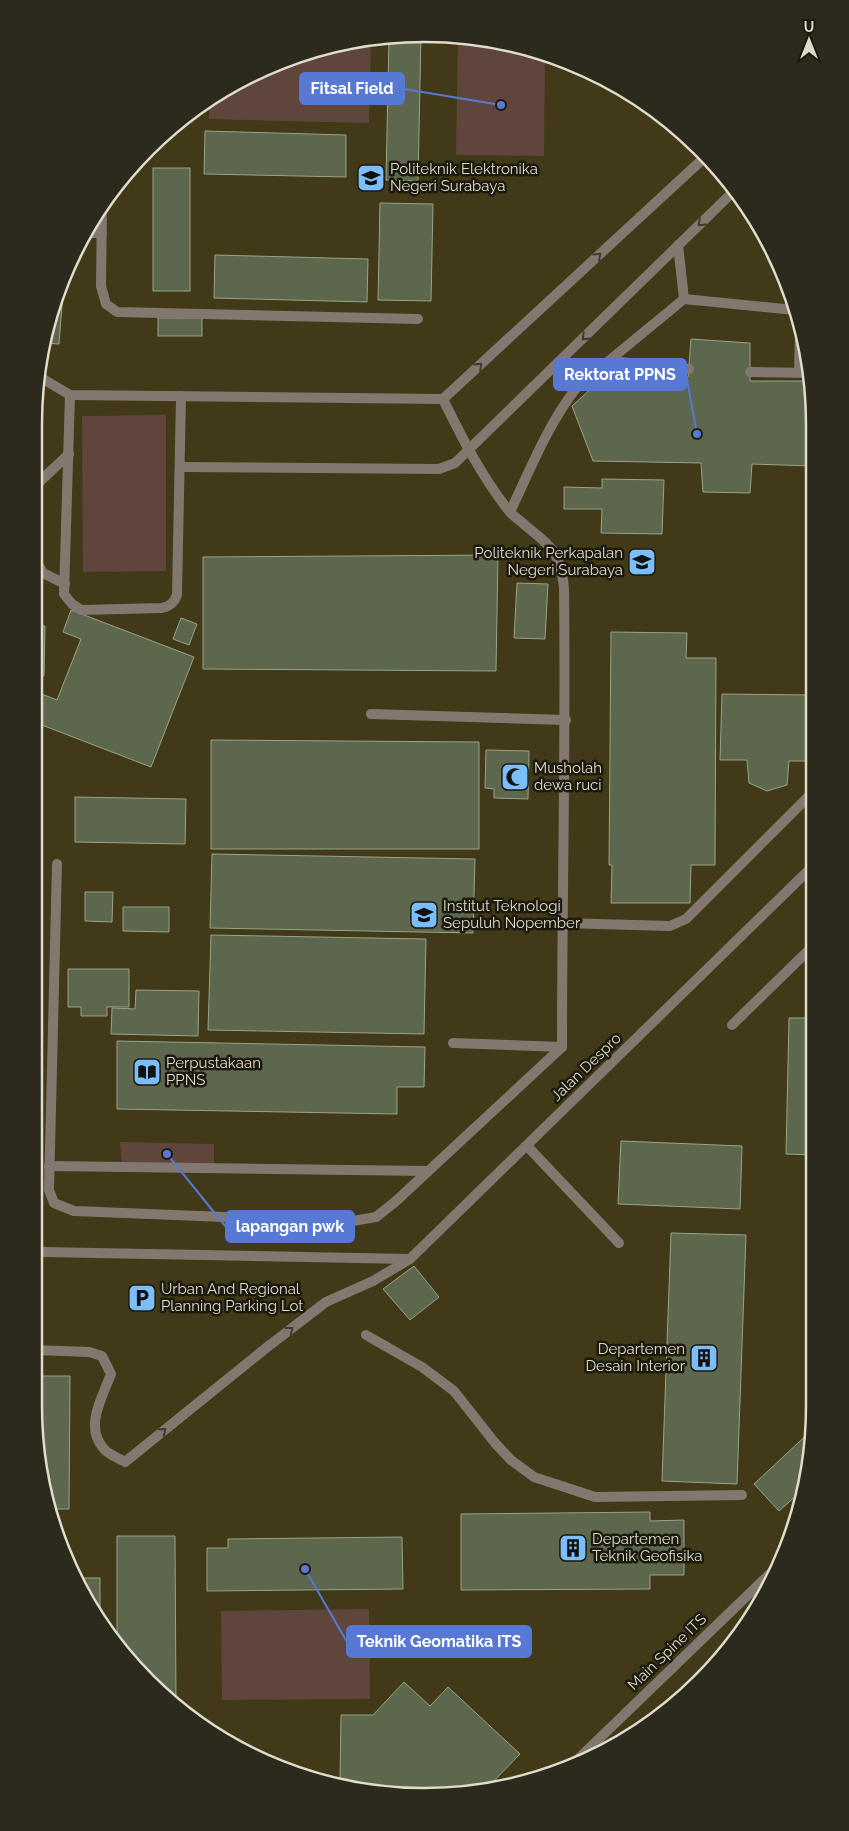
<svg xmlns="http://www.w3.org/2000/svg" width="849" height="1831" font-family="Raleway,sans-serif">
<style>
.built{fill:#413917}
.green{fill:#60453d}
.building{fill:#5c674d;stroke:#98a488}
.lines{fill:none;stroke-linecap:round;stroke-linejoin:round}
.lane{stroke:#82786f;stroke-width:10}
.street{stroke:#82786f;stroke-width:10}
.oneway{stroke:#403a30}
.labels{text-anchor:middle;stroke-width:5;stroke-linejoin:round;paint-order:stroke}
.poi-label{font-size:15px;fill:#dfdccc;stroke:#1c190e;text-anchor:start}
.street-label{font-size:15px;fill:#dfdccc;stroke:#1c190e}
.rim{fill:none;stroke:#dfdccc;stroke-width:2.5}
.leader{fill:none;stroke:#5779d4;stroke-width:2}
.callout-dot{fill:#5779d4;stroke:#1c190e;stroke-width:2}
.callout{fill:#5779d4;stroke:#5779d4;stroke-width:2}
.callout-label{font-size:16px;text-anchor:middle;font-weight:bold;fill:#fff}
</style>
<rect width="100%" height="100%" fill="#373117"/>
<path class="built" d="M 424,34 L 500,41 L 574,63 L 662,114 L 734,186 L 785,275 L 812,373 L 815,1407 L 808,1483 L 786,1556 L 718,1664 L 620,1745 L 500,1790 L 424,1797 L 349,1790 L 229,1745 L 131,1664 L 86,1602 L 55,1532 L 34,1407 L 34,424 L 41,349 L 63,275 L 99,208 L 148,148 L 207,100 L 275,64 L 348,41 Z"/>
<g class="green">
<path d="M 458,37 L 500,41 L 545,55 L 544,156 L 456,155 Z"/>
<path d="M 371,39 L 369,123 L 209,119 L 209,99 L 275,64 L 348,41 Z"/>
<path d="M 166,415 L 166,571 L 83,572 L 82,416 Z"/>
<path d="M 120,1142 L 214,1144 L 214,1166 L 122,1165 Z"/>
<path d="M 369,1609 L 370,1699 L 222,1700 L 221,1611 Z"/>
</g>
<g class="building">
<path d="M 421,34 L 418,181 L 386,180 L 389,37 Z"/>
<path d="M 205,131 L 346,135 L 346,177 L 204,174 Z"/>
<rect x="153" y="168" width="37" height="123"/>
<path d="M 380,203 L 433,204 L 431,301 L 378,300 Z"/>
<path d="M 215,255 L 368,259 L 367,302 L 214,298 Z"/>
<path d="M 58,292 L 63,293 L 59,344 L 43,343 Z"/>
<rect x="158" y="318" width="44" height="18"/>
<path d="M 691,339 L 750,343 L 750,381 L 812,381 L 812,466 L 752,464 L 750,493 L 703,492 L 701,463 L 593,461 L 572,406 L 605,376 L 688,377 Z"/>
<path d="M 602,479 L 664,480 L 662,534 L 601,533 L 602,509 L 564,509 L 564,487 L 602,488 Z"/>
<path d="M 498,555 L 496,671 L 203,669 L 203,557 Z"/>
<path d="M 517,583 L 548,584 L 545,639 L 514,638 Z"/>
<path d="M 71,610 L 194,657 L 151,767 L 34,722 L 34,708 L 39,693 L 57,700 L 81,639 L 63,632 Z"/>
<path d="M 181,618 L 197,624 L 189,645 L 173,639 Z"/>
<path d="M 34,626 L 45,626 L 44,676 L 34,676 Z"/>
<path d="M 611,632 L 687,633 L 686,658 L 716,658 L 715,865 L 691,865 L 690,903 L 611,903 L 612,865 L 609,865 Z"/>
<path d="M 722,694 L 813,695 L 813,761 L 789,761 L 787,785 L 767,791 L 749,783 L 747,760 L 720,760 Z"/>
<path d="M 211,740 L 479,742 L 479,849 L 211,849 Z"/>
<path d="M 486,750 L 529,751 L 528,799 L 494,798 L 494,789 L 485,788 Z"/>
<path d="M 75,797 L 186,799 L 185,844 L 75,842 Z"/>
<path d="M 212,854 L 475,859 L 473,933 L 210,928 Z"/>
<path d="M 85,892 L 113,892 L 112,922 L 85,921 Z"/>
<path d="M 123,907 L 169,907 L 169,932 L 123,931 Z"/>
<path d="M 211,935 L 426,939 L 424,1034 L 208,1030 Z"/>
<path d="M 68,969 L 129,969 L 129,1007 L 107,1007 L 107,1016 L 81,1016 L 81,1007 L 68,1007 Z"/>
<path d="M 136,990 L 199,991 L 198,1036 L 111,1034 L 112,1008 L 135,1009 Z"/>
<path d="M 34,1012 L 41,1012 L 42,1063 L 34,1063 Z"/>
<path d="M 789,1018 L 814,1018 L 814,1155 L 786,1154 Z"/>
<path d="M 117,1041 L 425,1047 L 424,1087 L 397,1087 L 397,1114 L 117,1109 Z"/>
<path d="M 621,1141 L 742,1146 L 740,1209 L 618,1204 Z"/>
<path d="M 671,1233 L 746,1235 L 737,1484 L 662,1481 Z"/>
<path d="M 414,1266 L 439,1297 L 410,1320 L 383,1289 Z"/>
<path d="M 34,1376 L 70,1376 L 69,1509 L 51,1509 L 34,1406 Z"/>
<path d="M 813,1429 L 807,1486 L 779,1511 L 754,1484 Z"/>
<path d="M 650,1512 L 650,1521 L 684,1520 L 684,1575 L 650,1575 L 650,1589 L 461,1590 L 461,1514 Z"/>
<path d="M 117,1536 L 175,1536 L 176,1701 L 131,1664 L 117,1645 Z"/>
<path d="M 402,1537 L 403,1589 L 207,1591 L 207,1548 L 228,1548 L 228,1539 Z"/>
<path d="M 75,1578 L 100,1578 L 100,1621 L 86,1602 Z"/>
<path d="M 404,1682 L 430,1706 L 448,1687 L 520,1754 L 488,1787 L 491,1791 L 424,1797 L 349,1790 L 343,1785 L 348,1779 L 340,1779 L 341,1715 L 373,1715 Z"/>
</g>
<g class="lines">
<g class="lane">
<path d="M 102,204 L 101,286 L 106,304 L 117,312 L 418,319"/>
<path d="M 86,233 L 102,233"/>
<path d="M 678,245 L 684,299"/>
<path d="M 611,361 L 689,369"/>
<path d="M 750,372 L 812,373"/>
<path d="M 799,372 L 800,330"/>
<path d="M 38,376 L 70,395 L 443,399 L 705,157"/>
<path d="M 70,395 L 64,594 L 72,604 L 81,610 L 162,608 C 170,606 174,603 177,595 L 181,396"/>
<path d="M 181,467 L 439,469 L 455,463 L 736,189"/>
<path d="M 34,487 L 69,454"/>
<path d="M 510,512 C 530,470 548,424 577,387 L 684,299 L 795,310"/>
<path d="M 34,558 L 43,573 L 65,584"/>
<path d="M 371,714 L 566,720"/>
<path d="M 57,864 L 49,1190 L 54,1203 L 74,1211 L 347,1222 L 376,1217 L 395,1202 L 562,1047 C 562,894 566,741 564,588 C 560,552 553,548 526,526 C 521,521 514,517 509,511 C 482,477 462,438 443,399"/>
<path d="M 562,923 L 670,926 L 686,919 L 813,792"/>
<path d="M 732,1025 L 814,945"/>
<path d="M 453,1043 L 562,1047"/>
<path d="M 527,1146 L 619,1243"/>
<path d="M 49,1166 L 428,1171"/>
<path d="M 43,1252 L 409,1259"/>
<path d="M 366,1335 L 422,1367 L 454,1391 L 495,1443 L 511,1460 L 534,1477 L 595,1497 L 742,1495"/>
<path d="M 34,1350 L 89,1352 L 102,1356 L 111,1374 C 102,1398 84,1427 104,1449 C 109,1455 119,1458 125,1462 L 266,1348 L 326,1302 L 373,1281 L 410,1259 L 813,866"/>
</g>
<path class="street" d="M 575,1762 L 780,1564"/>
</g>
<defs><path id="oneway-chevron" d="M-2-3.5L2.5 0L-2 3.5" fill="none" stroke-width="1.6" stroke-linecap="round" stroke-linejoin="round" transform="scale(1.25)"/></defs>
<g class="oneway">
<use href="#oneway-chevron" transform="translate(701 223) rotate(136)"/>
<use href="#oneway-chevron" transform="translate(598 256) rotate(-43)"/>
<use href="#oneway-chevron" transform="translate(585 337) rotate(136)"/>
<use href="#oneway-chevron" transform="translate(479 366) rotate(-43)"/>
<use href="#oneway-chevron" transform="translate(290 1330) rotate(-37)"/>
<use href="#oneway-chevron" transform="translate(163 1431) rotate(-39)"/>
</g>
<defs>
<symbol id="university-square" viewBox="-11 -11 22 22"><rect x="-9" y="-9" width="18" height="18" rx="4" fill="#7cbef9" stroke="#1c190e"/><path d="M0-5L7-2L0 1L-7-2ZM-4 1L0 2.5L4 1V4Q0 6-4 4Z" fill="#111"/></symbol>
<symbol id="mosque-square" viewBox="-11 -11 22 22"><rect x="-9" y="-9" width="18" height="18" rx="4" fill="#7cbef9" stroke="#1c190e"/><path d="M3.5-4.9A6 6 0 1 0 3.5 4.9A5 5 0 1 1 3.5-4.9Z" fill="#111"/></symbol>
<symbol id="library-square" viewBox="-11 -11 22 22"><rect x="-9" y="-9" width="18" height="18" rx="4" fill="#7cbef9" stroke="#1c190e"/><path d="M-6-4Q-3-5.5-.7-3.5V5Q-3 3-6 4ZM6-4Q3-5.5 .7-3.5V5Q3 3 6 4Z" fill="#111"/></symbol>
<symbol id="parking-square" viewBox="-11 -11 22 22"><rect x="-9" y="-9" width="18" height="18" rx="4" fill="#7cbef9" stroke="#1c190e"/><path d="M-3.5-5.5H1a3.5 3.5 0 0 1 0 7H-1V5.5H-3.5ZM-1-3.4V-.6H.8a1.4 1.4 0 0 0 0-2.8Z" fill="#111"/></symbol>
<symbol id="building-square" viewBox="-11 -11 22 22"><rect x="-9" y="-9" width="18" height="18" rx="4" fill="#7cbef9" stroke="#1c190e"/><path d="M-4-6H4V6H1V3H-1V6H-4ZM-2.5-4.3h1.7v1.8h-1.7ZM.8-4.3h1.7v1.8H.8ZM-2.5-1h1.7V.8h-1.7ZM.8-1h1.7V.8H.8Z" fill="#111"/></symbol>
</defs>
<g fill-rule="evenodd">
<use href="#university-square" x="355" y="162" width="32" height="32"/>
<use href="#university-square" x="626" y="546" width="32" height="32"/>
<use href="#mosque-square" x="499" y="761" width="32" height="32"/>
<use href="#university-square" x="408" y="899" width="32" height="32"/>
<use href="#library-square" x="131" y="1056" width="32" height="32"/>
<use href="#parking-square" x="126" y="1282" width="32" height="32"/>
<use href="#building-square" x="688" y="1342" width="32" height="32"/>
<use href="#building-square" x="557" y="1532" width="32" height="32"/>
</g>
<g class="labels">
<g class="poi-label">
<text x="390" y="174">Politeknik Elektronika<tspan x="390" dy="17">Negeri Surabaya</tspan></text>
<text x="623" y="558" text-anchor="end">Politeknik Perkapalan<tspan x="623" dy="17">Negeri Surabaya</tspan></text>
<text x="534" y="773">Musholah<tspan x="534" dy="17">dewa ruci</tspan></text>
<text x="443" y="911">Institut Teknologi<tspan x="443" dy="17">Sepuluh Nopember</tspan></text>
<text x="166" y="1068">Perpustakaan<tspan x="166" dy="17">PPNS</tspan></text>
<text x="161" y="1294">Urban And Regional<tspan x="161" dy="17">Planning Parking Lot</tspan></text>
<text x="685" y="1354" text-anchor="end">Departemen<tspan x="685" dy="17">Desain Interior</tspan></text>
<text x="592" y="1544">Departemen<tspan x="592" dy="17">Teknik Geofisika</tspan></text>
</g>
<g class="street-label">
<text transform="translate(586 1067) rotate(-44)" y="5">Jalan Despro</text>
<text transform="translate(667 1652) rotate(-44)" y="5">Main Spine ITS</text>
</g>
</g>
<path d="M0 0H849V1831H0ZM424 42H424A382 382 0 0 1 806 424V1406A382 382 0 0 1 424 1788H424A382 382 0 0 1 42 1406V424A382 382 0 0 1 424 42Z" fill="#2c291d" fill-rule="evenodd"/>
<path class="rim" d="M424 42H424A382 382 0 0 1 806 424V1406A382 382 0 0 1 424 1788H424A382 382 0 0 1 42 1406V424A382 382 0 0 1 424 42Z"/>
<path class="leader" d="M501 105L404 89M697 434L686 374M167 1154L226 1227M305 1569L347 1642"/>
<g class="callout-dot">
<circle cx="501" cy="105" r="5"/>
<circle cx="697" cy="434" r="5"/>
<circle cx="167" cy="1154" r="5"/>
<circle cx="305" cy="1569" r="5"/>
</g>
<g class="callout">
<rect x="300" y="73" width="104" height="31" rx="5"/>
<rect x="554" y="359" width="132" height="31" rx="5"/>
<rect x="226" y="1211" width="128" height="31" rx="5"/>
<rect x="347" y="1626" width="184" height="31" rx="5"/>
</g>
<g class="callout-label">
<text x="352" y="94">Fitsal Field</text>
<text x="620" y="380">Rektorat PPNS</text>
<text x="290" y="1232">lapangan pwk</text>
<text x="439" y="1647">Teknik Geomatika ITS</text>
</g>
<g transform="translate(809 40)" stroke="#1c190e" stroke-width="4" paint-order="stroke">
<path d="M0-4L9 19L0 12L-9 19Z" fill="#dfdccc"/>
<text y="-8" font-size="14" font-weight="bold" text-anchor="middle" fill="#dfdccc">U</text>
</g>
</svg>
